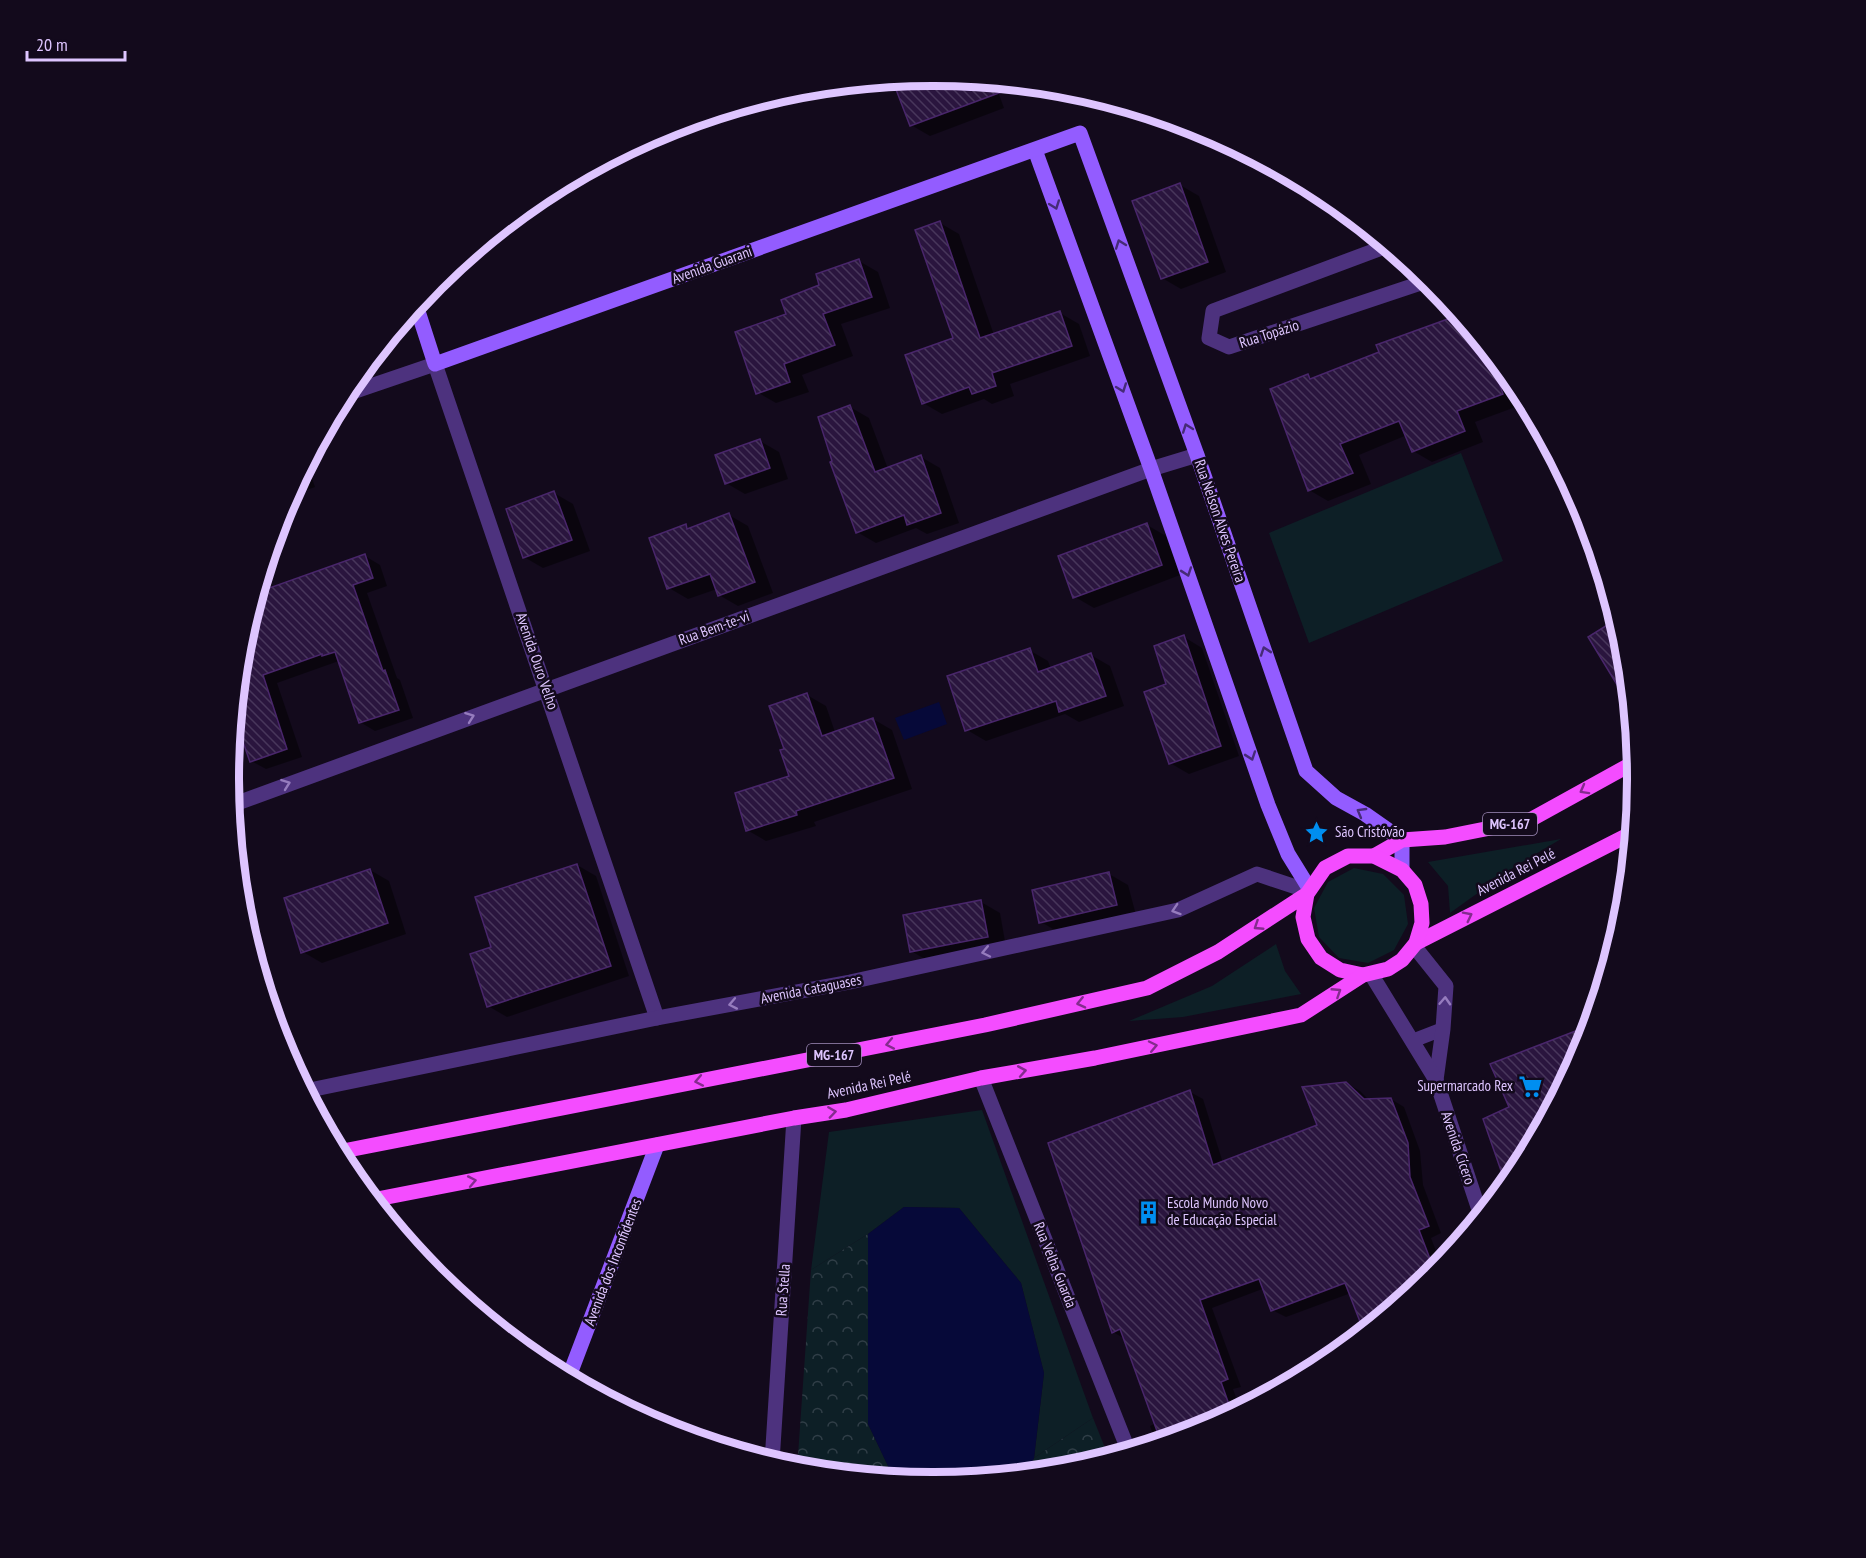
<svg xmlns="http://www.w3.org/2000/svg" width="1866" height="1558" font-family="'PT Sans Narrow',sans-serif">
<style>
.green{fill:#0d1f26}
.forest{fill:url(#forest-crowns)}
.water{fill:#060939}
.shadow{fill:#0007}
.building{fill:url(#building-back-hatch);stroke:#49266b;stroke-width:1.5}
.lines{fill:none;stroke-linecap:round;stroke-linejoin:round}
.lane{stroke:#4d327e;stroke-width:14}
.street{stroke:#4d327e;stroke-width:15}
.secondary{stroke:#935cff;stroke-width:15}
.primary{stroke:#f44cff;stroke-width:15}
.oneway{stroke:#462b77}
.oneway2{stroke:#967cbe}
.oneway3{stroke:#842b8e}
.labels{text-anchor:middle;stroke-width:5;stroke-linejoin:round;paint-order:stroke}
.shield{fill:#130a1c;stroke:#a18dbb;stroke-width:1.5}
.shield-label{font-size:14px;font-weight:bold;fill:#dec5ff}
.street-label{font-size:15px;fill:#dec5ff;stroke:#130a1c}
.poi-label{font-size:15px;fill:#dec5ff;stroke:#130a1c;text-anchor:start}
.rim{fill:none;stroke:#dec5ff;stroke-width:8}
</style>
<defs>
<pattern id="forest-crowns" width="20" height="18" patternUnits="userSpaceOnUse" patternTransform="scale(1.5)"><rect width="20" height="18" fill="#0d1f26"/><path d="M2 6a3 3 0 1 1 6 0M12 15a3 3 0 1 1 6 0" fill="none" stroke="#303e47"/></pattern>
<pattern id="building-back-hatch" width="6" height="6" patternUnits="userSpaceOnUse" patternTransform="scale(1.5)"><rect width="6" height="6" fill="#2a153e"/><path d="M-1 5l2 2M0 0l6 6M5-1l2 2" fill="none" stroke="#48365b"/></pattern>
</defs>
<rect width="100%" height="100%" fill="#130a1c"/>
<g class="green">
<path d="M 1461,453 L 1503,561 L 1309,643 L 1269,533 Z"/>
<path d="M 1561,839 L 1514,867 L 1450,913 L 1448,886 L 1428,862 Z"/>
<path d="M 1354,868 L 1383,874 L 1404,895 L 1408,924 L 1394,950 L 1368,963 L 1339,958 L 1319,937 L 1314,908 L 1328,882 Z"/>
<path d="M 1276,944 L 1285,971 L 1301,994 L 1183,1017 L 1129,1021 L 1212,986 Z"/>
<path d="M 982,1110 L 1093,1418 L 1034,1458 L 1044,1373 L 1021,1283 L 959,1208 L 904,1207 L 868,1234 L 811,1270 L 829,1132 Z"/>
</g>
<g class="forest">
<path d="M 868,1234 L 868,1424 L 888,1466 L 890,1479 L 797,1470 L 811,1270 Z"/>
<path d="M 1093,1418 L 1109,1458 L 1070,1470 L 1026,1474 L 1034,1458 Z"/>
</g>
<g class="water">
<path d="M 939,702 L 947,724 L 904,740 L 895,718 Z"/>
<path d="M 904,1207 L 959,1208 L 1021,1283 L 1044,1373 L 1034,1458 L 1026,1474 L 933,1483 L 890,1479 L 888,1466 L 868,1424 L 868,1234 Z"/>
</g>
<g class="shadow">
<path d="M 933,75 L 994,81 L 1004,108 L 930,136 L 911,125 Z"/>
<path d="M 1072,89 L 1117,103 L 1099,109 L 1075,95 Z"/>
<path d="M 1180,185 L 1199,196 L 1226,272 L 1181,289 L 1162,278 Z"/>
<path d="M 940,223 L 959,234 L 994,335 L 1060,313 L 1079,324 L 1090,356 L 1010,384 L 1014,396 L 992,404 L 984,399 L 942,414 L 923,403 L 955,339 Z"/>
<path d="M 859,261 L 878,272 L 890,308 L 841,324 L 853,356 L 802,375 L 809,392 L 776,403 L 757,392 L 788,315 L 821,286 Z"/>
<path d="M 1460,317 L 1513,381 L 1521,405 L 1475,422 L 1483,442 L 1432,462 L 1413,451 L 1407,435 L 1359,455 L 1371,484 L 1328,501 L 1309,490 L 1308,376 L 1314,379 L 1381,353 Z"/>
<path d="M 850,407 L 869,418 L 888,469 L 921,457 L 940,468 L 959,523 L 927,534 L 916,528 L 876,543 L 857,532 L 834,462 Z"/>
<path d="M 760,441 L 779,452 L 788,479 L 745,494 L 726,483 Z"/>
<path d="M 307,464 L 315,487 L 290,496 Z"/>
<path d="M 554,493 L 573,504 L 590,551 L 543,568 L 524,557 Z"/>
<path d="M 729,515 L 748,526 L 773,593 L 738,606 L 719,595 L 717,589 L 688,599 L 669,588 L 651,539 L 685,526 L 691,529 Z"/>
<path d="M 1147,525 L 1166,536 L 1180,575 L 1094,608 L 1075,597 Z"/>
<path d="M 365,556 L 380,565 L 387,586 L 367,593 L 397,678 L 400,680 L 413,718 L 375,731 L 360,722 L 340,663 L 336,662 L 277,683 L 302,757 L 266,769 L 251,761 L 235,715 L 243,641 L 257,594 Z"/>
<path d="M 1603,573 L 1608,591 L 1599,576 Z"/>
<path d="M 1184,637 L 1202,648 L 1239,756 L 1189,774 L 1170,763 L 1168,685 Z"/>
<path d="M 1029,650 L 1048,661 L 1051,669 L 1091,655 L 1110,666 L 1124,706 L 1079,722 L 1065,714 L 986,741 L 967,730 Z"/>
<path d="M 807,695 L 826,706 L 835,732 L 873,719 L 892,730 L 912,789 L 814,822 L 816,826 L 766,841 L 747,830 L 791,777 L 785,750 Z"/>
<path d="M 577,865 L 596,876 L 629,976 L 507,1017 L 488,1006 L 493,948 Z"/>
<path d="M 370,870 L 389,881 L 406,934 L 322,963 L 303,952 Z"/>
<path d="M 1109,874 L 1128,885 L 1136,915 L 1060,933 L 1041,922 Z"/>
<path d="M 981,902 L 1000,913 L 1006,947 L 930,962 L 911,951 Z"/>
<path d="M 1590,1026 L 1583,1049 L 1518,1170 L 1508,1183 L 1485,1120 L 1511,1108 Z"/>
<path d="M 1346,1083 L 1360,1091 L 1369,1100 L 1391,1099 L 1404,1107 L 1420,1151 L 1423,1185 L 1441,1233 L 1431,1238 L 1441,1264 L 1431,1277 L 1365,1331 L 1351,1293 L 1286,1317 L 1272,1310 L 1265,1288 L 1212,1308 L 1241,1387 L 1233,1389 L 1240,1409 L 1202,1430 L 1156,1443 L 1150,1426 L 1156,1423 L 1125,1339 L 1113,1332 L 1190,1092 L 1203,1099 L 1223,1163 L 1318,1126 Z"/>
</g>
<g class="building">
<path d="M 933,75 L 1023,84 L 910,126 L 892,79 Z"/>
<path d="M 1180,183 L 1208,262 L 1161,279 L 1132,201 Z"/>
<path d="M 940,221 L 980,338 L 1060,311 L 1072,346 L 992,373 L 996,386 L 972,394 L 969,387 L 922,404 L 905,355 L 953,338 L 915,230 Z"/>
<path d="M 859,259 L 872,297 L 823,314 L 835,345 L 784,364 L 790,382 L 756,394 L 735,332 L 786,314 L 781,300 L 819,285 L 816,274 Z"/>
<path d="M 1459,315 L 1488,351 L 1503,394 L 1457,411 L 1465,431 L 1412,452 L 1399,421 L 1340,444 L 1353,473 L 1308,491 L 1270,389 L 1308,374 L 1310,379 L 1379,352 L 1376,345 Z"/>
<path d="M 850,405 L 875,472 L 921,455 L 941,513 L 907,525 L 904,515 L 856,533 L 830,462 L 832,461 L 818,417 Z"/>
<path d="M 760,439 L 770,468 L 725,484 L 715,455 Z"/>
<path d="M 554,491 L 572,540 L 523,558 L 506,509 Z"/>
<path d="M 729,513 L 755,582 L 718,596 L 710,574 L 667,589 L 649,538 L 686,524 L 687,529 Z"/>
<path d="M 1147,523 L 1162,565 L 1073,598 L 1058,556 Z"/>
<path d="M 365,554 L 373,578 L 353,585 L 383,671 L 385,670 L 399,710 L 359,723 L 335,652 L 322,656 L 322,654 L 263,675 L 287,749 L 250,762 L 235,719 L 243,641 L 258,592 Z"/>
<path d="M 1617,619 L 1624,642 L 1630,706 L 1588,637 Z"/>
<path d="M 1184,635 L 1221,746 L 1169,764 L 1144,692 L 1166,684 L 1154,646 Z"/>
<path d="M 1030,648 L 1038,672 L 1091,653 L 1106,696 L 1059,712 L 1056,701 L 965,731 L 947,676 Z"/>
<path d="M 807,693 L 822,736 L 873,718 L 894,778 L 796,811 L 797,815 L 746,831 L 735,793 L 789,776 L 780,750 L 784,749 L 769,706 Z"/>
<path d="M 577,864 L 611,966 L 487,1007 L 470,954 L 491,947 L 475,897 Z"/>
<path d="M 370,869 L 388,923 L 301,953 L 284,898 Z"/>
<path d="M 1109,872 L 1117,905 L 1039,923 L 1032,890 Z"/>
<path d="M 981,900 L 988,937 L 910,952 L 903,915 Z"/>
<path d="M 1591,1025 L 1583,1049 L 1518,1170 L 1506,1185 L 1483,1119 L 1509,1107 L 1490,1064 Z"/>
<path d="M 1346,1082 L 1364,1099 L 1391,1098 L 1408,1143 L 1410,1177 L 1429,1226 L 1419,1230 L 1435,1272 L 1364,1332 L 1345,1283 L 1271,1311 L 1259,1279 L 1200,1300 L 1228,1379 L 1221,1382 L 1232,1413 L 1202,1430 L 1161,1442 L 1120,1329 L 1112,1333 L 1048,1143 L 1190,1090 L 1213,1165 L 1317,1125 L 1302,1087 Z"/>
</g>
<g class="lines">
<path class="lane" d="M 1412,1041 L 1443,1029"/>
<g class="street">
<path d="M 1387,246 L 1213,311 L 1209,338 L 1229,347 L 1430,280"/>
<path d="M 344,395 L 435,364 L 657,1018"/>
<path d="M 232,805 L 1151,469 L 1197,455"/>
<path d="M 1414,946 L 1446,986 L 1443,1029 L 1436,1080"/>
<path d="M 1371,974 L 1436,1080 L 1481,1216"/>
<path d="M 981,1078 L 1129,1452"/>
<path d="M 305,1091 L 657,1018 L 850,982 L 1178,910 L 1257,874 L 1308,891"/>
<path d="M 772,1462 L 794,1118"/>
</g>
<g class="secondary">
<path d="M 1035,150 L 1151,469 L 1268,805 L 1288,854 L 1309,888"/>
<path d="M 416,305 L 435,364 L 1080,133 L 1197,455 L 1306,771 L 1336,798 L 1365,814 L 1402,840 L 1402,870"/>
<path d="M 568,1379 L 657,1145"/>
</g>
<g class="primary">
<path d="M 1374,856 L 1402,840 L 1445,837 L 1530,820 L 1635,762"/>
<path d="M 1416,943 L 1632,833"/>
<path d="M 338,1152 L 985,1025 L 1147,988 L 1218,952 L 1307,894 L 1325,868 L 1348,856 L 1374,856 L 1402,870 L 1415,885 L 1421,904 L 1422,923 L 1416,943 L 1402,960 L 1388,969 L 1363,975 L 1340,970 L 1321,958 L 1308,939 L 1303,917 L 1307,894"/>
<path d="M 372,1200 L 794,1118 L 846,1110 L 981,1078 L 1095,1058 L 1301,1015 L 1363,975"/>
</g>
</g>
<defs><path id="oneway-chevron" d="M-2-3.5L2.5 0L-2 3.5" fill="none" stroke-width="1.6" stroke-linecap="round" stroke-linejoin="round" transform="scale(1.5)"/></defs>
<g class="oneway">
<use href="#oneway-chevron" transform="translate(1055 205) rotate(70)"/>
<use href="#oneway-chevron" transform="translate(1120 244) rotate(-110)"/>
<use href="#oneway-chevron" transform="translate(1122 388) rotate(70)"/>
<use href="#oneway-chevron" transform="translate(1187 428) rotate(-110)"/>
<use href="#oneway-chevron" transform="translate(1187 572) rotate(71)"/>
<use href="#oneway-chevron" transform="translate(1265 651) rotate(-109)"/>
<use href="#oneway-chevron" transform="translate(1251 756) rotate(71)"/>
<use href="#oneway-chevron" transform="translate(1361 812) rotate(-150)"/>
</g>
<g class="oneway2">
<use href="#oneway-chevron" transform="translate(470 717) rotate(-20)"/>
<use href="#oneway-chevron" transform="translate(286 784) rotate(-20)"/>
<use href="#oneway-chevron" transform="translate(1176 910) rotate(162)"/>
<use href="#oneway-chevron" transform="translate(986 952) rotate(168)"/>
<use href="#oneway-chevron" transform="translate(1445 1001) rotate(-87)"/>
<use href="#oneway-chevron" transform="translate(733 1004) rotate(169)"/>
</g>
<g class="oneway3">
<use href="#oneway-chevron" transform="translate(1584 790) rotate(151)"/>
<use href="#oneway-chevron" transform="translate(1468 916) rotate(-27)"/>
<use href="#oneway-chevron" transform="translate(1258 926) rotate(147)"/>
<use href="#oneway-chevron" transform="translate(1337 992) rotate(-33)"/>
<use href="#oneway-chevron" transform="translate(1081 1003) rotate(167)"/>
<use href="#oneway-chevron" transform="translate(890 1044) rotate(169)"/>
<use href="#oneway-chevron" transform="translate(1153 1046) rotate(-12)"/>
<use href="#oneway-chevron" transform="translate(1022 1071) rotate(-10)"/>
<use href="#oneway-chevron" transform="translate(699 1081) rotate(169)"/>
<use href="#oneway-chevron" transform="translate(832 1112) rotate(-8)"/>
<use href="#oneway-chevron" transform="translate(472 1181) rotate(-11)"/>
</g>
<defs>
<symbol id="sight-bare" viewBox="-9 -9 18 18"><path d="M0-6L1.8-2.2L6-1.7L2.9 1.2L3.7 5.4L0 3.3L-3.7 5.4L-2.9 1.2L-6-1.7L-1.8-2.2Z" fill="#008ef0" stroke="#130a1c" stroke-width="2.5" paint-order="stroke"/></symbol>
<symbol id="supermarket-bare" viewBox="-9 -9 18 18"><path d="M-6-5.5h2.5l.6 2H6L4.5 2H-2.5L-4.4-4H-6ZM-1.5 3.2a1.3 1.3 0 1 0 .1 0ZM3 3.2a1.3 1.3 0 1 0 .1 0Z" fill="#008ef0" stroke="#130a1c" stroke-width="2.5" paint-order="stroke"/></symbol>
<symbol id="building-bare" viewBox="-9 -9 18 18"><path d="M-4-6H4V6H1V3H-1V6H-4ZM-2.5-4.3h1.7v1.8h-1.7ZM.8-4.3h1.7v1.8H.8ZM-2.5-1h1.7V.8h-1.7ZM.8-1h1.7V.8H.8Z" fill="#008ef0" stroke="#130a1c" stroke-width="2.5" paint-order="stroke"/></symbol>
</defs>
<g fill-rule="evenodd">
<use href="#sight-bare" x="1300" y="816" width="33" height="33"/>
<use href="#supermarket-bare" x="1514" y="1070" width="33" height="33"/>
<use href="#building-bare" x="1132" y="1196" width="33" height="33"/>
</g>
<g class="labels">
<g class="shield">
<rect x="1483" y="813" width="54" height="22" rx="4.5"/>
<rect x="807" y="1044" width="54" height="22" rx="4.5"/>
</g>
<g class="shield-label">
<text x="1510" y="829">MG-167</text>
<text x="834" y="1060">MG-167</text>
</g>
<g class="street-label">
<text transform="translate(712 265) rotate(-20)" y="5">Avenida Guarani</text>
<text transform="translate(1269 334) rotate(-18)" y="5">Rua Topázio</text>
<text transform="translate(1220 521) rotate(71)" y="5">Rua Nelson Alves Pereira</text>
<text transform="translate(714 628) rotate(-20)" y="5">Rua Bem-te-vi</text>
<text transform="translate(537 661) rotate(71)" y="5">Avenida Ouro Velho</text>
<text transform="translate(1516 872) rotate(-27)" y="5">Avenida Rei Pelé</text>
<text transform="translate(811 989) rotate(-11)" y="5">Avenida Cataguases</text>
<text transform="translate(869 1085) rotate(-12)" y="5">Avenida Rei Pelé</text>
<text transform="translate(1458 1148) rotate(71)" y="5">Avenida Cícero</text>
<text transform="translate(613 1262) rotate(-69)" y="5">Avenida dos Inconfidentes</text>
<text transform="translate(1055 1265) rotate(68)" y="5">Rua Velha Guarda</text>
<text transform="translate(783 1290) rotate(-86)" y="5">Rua Stella</text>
</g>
<g class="poi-label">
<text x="1335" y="837">São Cristóvão</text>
<text x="1513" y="1091" text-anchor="end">Supermarcado Rex</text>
<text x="1167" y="1208">Escola Mundo Novo<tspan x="1167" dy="17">de Educação Especial</tspan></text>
</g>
</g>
<path d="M0 0H1866V1558H0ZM932 86H934A693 693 0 0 1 1627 779V779A693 693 0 0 1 934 1472H932A693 693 0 0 1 239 779V779A693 693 0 0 1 932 86Z" fill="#130a1c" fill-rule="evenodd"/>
<path class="rim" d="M932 86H934A693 693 0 0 1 1627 779V779A693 693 0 0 1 934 1472H932A693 693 0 0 1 239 779V779A693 693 0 0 1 932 86Z"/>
<path d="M27 51v9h98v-9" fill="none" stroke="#dec5ff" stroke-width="3"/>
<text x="36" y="51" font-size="18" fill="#dec5ff" stroke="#130a1c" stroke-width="4.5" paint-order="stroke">20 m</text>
</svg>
